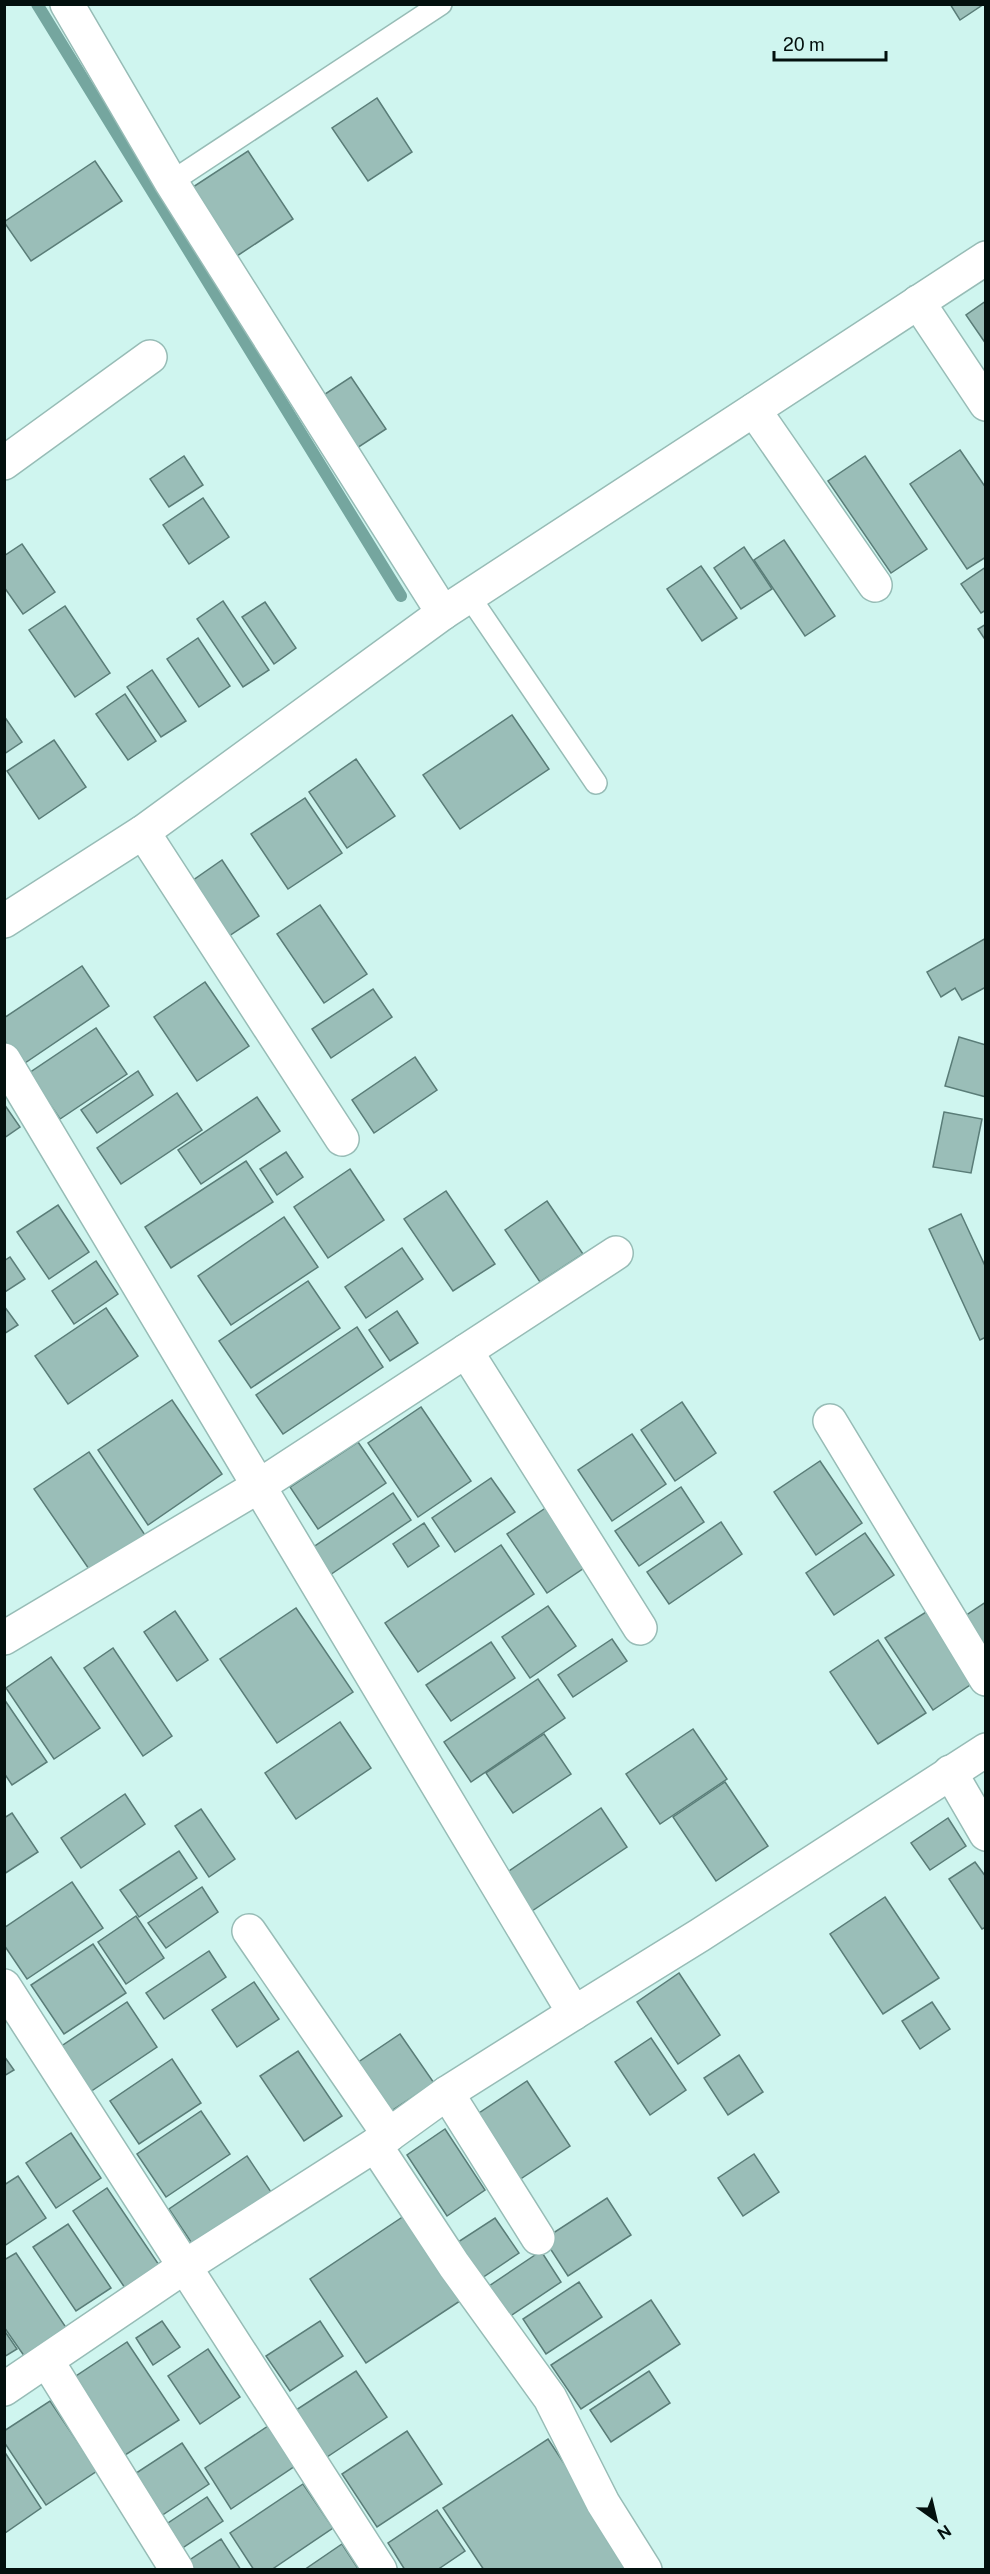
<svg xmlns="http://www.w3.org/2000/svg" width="990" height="2574" font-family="'Public Sans',sans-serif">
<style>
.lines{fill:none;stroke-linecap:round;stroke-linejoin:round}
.stream{stroke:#75a69f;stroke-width:12}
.building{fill:#9abeb8;stroke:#5a7d78;stroke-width:1.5}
.service-casing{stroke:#97bcb6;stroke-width:24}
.minor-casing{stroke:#97bcb6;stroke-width:36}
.tertiary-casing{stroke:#97bcb6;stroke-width:36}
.secondary-casing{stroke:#97bcb6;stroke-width:36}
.service{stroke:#fff;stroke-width:21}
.minor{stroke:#fff;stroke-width:33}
.tertiary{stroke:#fff;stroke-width:33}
.secondary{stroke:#fff;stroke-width:33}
</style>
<rect width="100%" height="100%" fill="#cff5ef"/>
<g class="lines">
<path class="stream" d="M 37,4 L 401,596"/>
</g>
<g class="building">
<path d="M 950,4 L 984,4 L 960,20 Z"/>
<path d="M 377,98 L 412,152 L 368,181 L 332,128 Z"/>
<path d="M 248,151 L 293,219 L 237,256 L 193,187 Z"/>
<path d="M 95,161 L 122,201 L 31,261 L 4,222 Z"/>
<path d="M 986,301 L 986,344 L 966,315 Z"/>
<path d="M 351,377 L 386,429 L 351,452 L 316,400 Z"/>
<path d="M 960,450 L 986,488 L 986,557 L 967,569 L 910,484 Z"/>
<path d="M 184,456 L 203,485 L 169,507 L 150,479 Z"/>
<path d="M 865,456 L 927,549 L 891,573 L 828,481 Z"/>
<path d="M 203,498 L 229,537 L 189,564 L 163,525 Z"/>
<path d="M 784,540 L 835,616 L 805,636 L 754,560 Z"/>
<path d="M 22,544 L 55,592 L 23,614 L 4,587 L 4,556 Z"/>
<path d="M 744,547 L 772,589 L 741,609 L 714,568 Z"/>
<path d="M 701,566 L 737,618 L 702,641 L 667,589 Z"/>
<path d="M 986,567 L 986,610 L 981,613 L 961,584 Z"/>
<path d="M 223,601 L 269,670 L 243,687 L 197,619 Z"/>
<path d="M 265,602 L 296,648 L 274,664 L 242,617 Z"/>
<path d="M 65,606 L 110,673 L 75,697 L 29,630 Z"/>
<path d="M 986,624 L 986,641 L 978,629 Z"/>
<path d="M 198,638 L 230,686 L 199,707 L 167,659 Z"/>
<path d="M 152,670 L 186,721 L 161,737 L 127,687 Z"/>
<path d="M 125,694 L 156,741 L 128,760 L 96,714 Z"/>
<path d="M 512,715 L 549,769 L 460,829 L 423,775 Z"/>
<path d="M 4,716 L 22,742 L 4,754 Z"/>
<path d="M 54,740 L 86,787 L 39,819 L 7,771 Z"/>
<path d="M 356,759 L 395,816 L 347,848 L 309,792 Z"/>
<path d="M 305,798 L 342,853 L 288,889 L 251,834 Z"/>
<path d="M 222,860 L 259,916 L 226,938 L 189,883 Z"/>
<path d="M 320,905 L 367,974 L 324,1003 L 277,934 Z"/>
<path d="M 986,938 L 986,987 L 962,1000 L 955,988 L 941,997 L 927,972 Z"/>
<path d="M 82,966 L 109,1006 L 22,1065 L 4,1040 L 4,1018 Z"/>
<path d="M 205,982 L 249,1046 L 197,1081 L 154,1017 Z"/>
<path d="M 373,989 L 392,1017 L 331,1058 L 312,1029 Z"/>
<path d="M 96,1028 L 127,1074 L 60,1119 L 29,1073 Z"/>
<path d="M 959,1037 L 986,1045 L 986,1097 L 945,1086 Z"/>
<path d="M 415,1057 L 437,1090 L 374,1133 L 352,1100 Z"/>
<path d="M 138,1071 L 153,1095 L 97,1133 L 81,1110 Z"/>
<path d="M 177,1093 L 202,1130 L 121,1184 L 97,1148 Z"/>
<path d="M 257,1097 L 280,1131 L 201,1184 L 178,1150 Z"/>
<path d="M 4,1104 L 20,1127 L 4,1138 Z"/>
<path d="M 944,1112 L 982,1119 L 971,1173 L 933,1167 Z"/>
<path d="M 286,1152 L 303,1177 L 277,1195 L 260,1169 Z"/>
<path d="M 246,1161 L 273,1202 L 171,1268 L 145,1227 Z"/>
<path d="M 350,1169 L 384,1220 L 328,1258 L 294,1207 Z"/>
<path d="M 446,1191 L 495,1264 L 453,1291 L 404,1219 Z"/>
<path d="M 547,1201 L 583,1254 L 540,1282 L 505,1230 Z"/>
<path d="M 58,1205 L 89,1252 L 49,1279 L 17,1232 Z"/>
<path d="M 961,1214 L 986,1268 L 986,1337 L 980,1340 L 929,1229 Z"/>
<path d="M 284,1217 L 318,1267 L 231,1325 L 198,1276 Z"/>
<path d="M 402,1248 L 423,1279 L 366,1318 L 345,1287 Z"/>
<path d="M 10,1257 L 25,1279 L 5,1292 L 4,1261 Z"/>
<path d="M 96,1261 L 118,1294 L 74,1324 L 52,1291 Z"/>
<path d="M 308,1281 L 340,1328 L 251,1388 L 219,1341 Z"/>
<path d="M 4,1306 L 18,1325 L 4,1334 Z"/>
<path d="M 106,1308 L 138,1356 L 68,1404 L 35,1356 Z"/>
<path d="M 397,1311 L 418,1343 L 390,1361 L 369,1330 Z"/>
<path d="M 357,1327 L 383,1367 L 283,1434 L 256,1395 Z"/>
<path d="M 172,1400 L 222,1474 L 148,1525 L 98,1450 Z"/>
<path d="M 682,1402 L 716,1453 L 675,1481 L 641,1430 Z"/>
<path d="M 421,1407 L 471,1481 L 418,1517 L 368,1443 Z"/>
<path d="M 632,1434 L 666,1484 L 612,1521 L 578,1470 Z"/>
<path d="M 358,1442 L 386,1483 L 318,1529 L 290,1487 Z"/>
<path d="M 89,1452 L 145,1535 L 91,1572 L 34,1489 Z"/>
<path d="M 820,1461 L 862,1523 L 816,1555 L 774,1492 Z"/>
<path d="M 491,1478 L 515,1512 L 455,1552 L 432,1518 Z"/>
<path d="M 681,1487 L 704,1522 L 639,1566 L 615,1531 Z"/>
<path d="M 393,1493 L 411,1520 L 324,1579 L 306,1552 Z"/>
<path d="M 550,1505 L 590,1564 L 547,1593 L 507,1534 Z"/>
<path d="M 721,1522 L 742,1554 L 669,1604 L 647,1572 Z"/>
<path d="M 424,1523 L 439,1546 L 408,1567 L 393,1544 Z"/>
<path d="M 865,1533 L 894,1575 L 834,1615 L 806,1573 Z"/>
<path d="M 501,1545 L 534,1594 L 418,1672 L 385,1623 Z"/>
<path d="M 986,1602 L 986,1673 L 953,1624 Z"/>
<path d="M 548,1606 L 576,1646 L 530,1678 L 502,1637 Z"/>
<path d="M 296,1608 L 353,1692 L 277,1743 L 220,1659 Z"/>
<path d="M 175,1611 L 208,1660 L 177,1681 L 144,1632 Z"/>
<path d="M 926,1612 L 973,1683 L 933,1710 L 885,1638 Z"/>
<path d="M 612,1639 L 627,1661 L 573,1697 L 558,1675 Z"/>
<path d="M 878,1640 L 926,1713 L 878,1744 L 830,1672 Z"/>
<path d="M 491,1642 L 515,1678 L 451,1721 L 426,1685 Z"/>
<path d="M 113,1648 L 172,1736 L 143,1756 L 84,1668 Z"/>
<path d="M 51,1657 L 100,1728 L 54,1759 L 6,1688 Z"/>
<path d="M 538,1679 L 565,1718 L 471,1782 L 444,1742 Z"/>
<path d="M 4,1699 L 47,1762 L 12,1785 L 4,1773 Z"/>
<path d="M 340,1722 L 371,1768 L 296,1819 L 265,1773 Z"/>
<path d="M 693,1729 L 727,1779 L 660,1824 L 626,1774 Z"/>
<path d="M 544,1734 L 571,1774 L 513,1813 L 486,1773 Z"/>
<path d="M 725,1782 L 768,1846 L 716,1881 L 673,1817 Z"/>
<path d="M 125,1794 L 145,1824 L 81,1868 L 61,1838 Z"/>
<path d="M 601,1808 L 627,1847 L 529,1913 L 503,1875 Z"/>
<path d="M 201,1809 L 235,1859 L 209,1877 L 175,1826 Z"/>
<path d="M 12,1813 L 38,1852 L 4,1874 L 4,1818 Z"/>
<path d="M 948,1818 L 966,1846 L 930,1870 L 911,1843 Z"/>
<path d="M 179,1851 L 197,1878 L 139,1917 L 120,1890 Z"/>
<path d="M 975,1862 L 986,1877 L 986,1927 L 982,1929 L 949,1879 Z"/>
<path d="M 72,1882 L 103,1928 L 27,1979 L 4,1945 L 4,1928 Z"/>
<path d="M 202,1887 L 218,1912 L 166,1948 L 148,1923 Z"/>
<path d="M 885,1897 L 939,1978 L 883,2014 L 830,1934 Z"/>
<path d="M 136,1916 L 164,1958 L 126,1984 L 98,1942 Z"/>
<path d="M 93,1944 L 126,1993 L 64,2034 L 31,1985 Z"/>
<path d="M 209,1951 L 226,1977 L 164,2019 L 146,1993 Z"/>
<path d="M 679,1973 L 720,2035 L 678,2064 L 637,2002 Z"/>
<path d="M 254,1982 L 279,2019 L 237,2047 L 212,2010 Z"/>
<path d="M 127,2002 L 157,2047 L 90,2092 L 60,2047 Z"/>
<path d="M 932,2002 L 950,2029 L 920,2049 L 902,2021 Z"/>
<path d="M 400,2034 L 434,2083 L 387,2114 L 354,2065 Z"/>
<path d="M 651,2038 L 686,2090 L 650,2115 L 615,2062 Z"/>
<path d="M 298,2051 L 342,2116 L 304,2141 L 260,2076 Z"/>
<path d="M 739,2055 L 763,2092 L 728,2115 L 704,2078 Z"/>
<path d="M 4,2056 L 14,2070 L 4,2076 Z"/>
<path d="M 172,2059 L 201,2103 L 139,2144 L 110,2101 Z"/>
<path d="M 527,2081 L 570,2146 L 516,2182 L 473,2117 Z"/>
<path d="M 201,2111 L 230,2154 L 166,2197 L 137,2154 Z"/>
<path d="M 445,2129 L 485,2190 L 447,2216 L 407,2155 Z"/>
<path d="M 71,2133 L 101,2178 L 56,2208 L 26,2163 Z"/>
<path d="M 754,2154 L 779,2192 L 743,2216 L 718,2178 Z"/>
<path d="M 247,2156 L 271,2192 L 193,2245 L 169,2209 Z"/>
<path d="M 18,2176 L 46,2218 L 4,2246 L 4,2185 Z"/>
<path d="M 107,2188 L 159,2265 L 125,2288 L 73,2211 Z"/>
<path d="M 607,2198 L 631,2235 L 568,2276 L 544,2239 Z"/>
<path d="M 404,2216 L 460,2301 L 366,2363 L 310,2279 Z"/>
<path d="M 495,2218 L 519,2253 L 479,2280 L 455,2244 Z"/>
<path d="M 68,2224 L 111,2288 L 76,2311 L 33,2247 Z"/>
<path d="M 541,2251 L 561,2282 L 503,2321 L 483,2290 Z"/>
<path d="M 16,2253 L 69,2332 L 27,2360 L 4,2327 L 4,2260 Z"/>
<path d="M 579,2282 L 602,2317 L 546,2354 L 523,2319 Z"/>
<path d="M 651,2300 L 680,2344 L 581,2409 L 551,2365 Z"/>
<path d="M 162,2321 L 180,2347 L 153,2365 L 136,2338 Z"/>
<path d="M 320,2321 L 343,2356 L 290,2391 L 266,2356 Z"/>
<path d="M 4,2330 L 17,2349 L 4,2357 Z"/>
<path d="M 127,2342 L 179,2420 L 116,2461 L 64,2384 Z"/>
<path d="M 208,2349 L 240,2397 L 200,2424 L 168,2376 Z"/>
<path d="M 356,2371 L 387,2417 L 327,2457 L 296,2410 Z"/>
<path d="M 649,2371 L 670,2403 L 611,2442 L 590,2410 Z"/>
<path d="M 50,2401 L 97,2471 L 46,2505 L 4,2442 L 4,2431 Z"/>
<path d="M 271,2424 L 298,2464 L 231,2509 L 205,2468 Z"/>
<path d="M 407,2431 L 442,2484 L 377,2527 L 342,2474 Z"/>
<path d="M 548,2439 L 634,2570 L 484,2570 L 443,2508 Z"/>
<path d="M 182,2443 L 209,2484 L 152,2522 L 124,2481 Z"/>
<path d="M 4,2451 L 41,2508 L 5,2533 L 4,2532 Z"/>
<path d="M 303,2484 L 333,2528 L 271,2570 L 254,2570 L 230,2533 Z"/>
<path d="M 207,2497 L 223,2521 L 172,2555 L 156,2531 Z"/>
<path d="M 437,2510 L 465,2551 L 437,2570 L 405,2570 L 388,2543 Z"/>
<path d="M 221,2539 L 241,2570 L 189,2570 L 185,2563 Z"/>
<path d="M 342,2544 L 359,2570 L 304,2570 Z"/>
</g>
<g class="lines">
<defs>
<g id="service">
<path d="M 171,182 L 441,4"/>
<path d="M 469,596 L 596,783"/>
</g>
<g id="minor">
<path d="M 67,4 L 171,182 L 443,613"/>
<path d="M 918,302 L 986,404"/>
<path d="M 754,410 L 875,585"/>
<path d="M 4,463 L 150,357"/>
<path d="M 143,832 L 342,1139"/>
<path d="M 4,921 L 143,832 L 443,613 L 986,258"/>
<path d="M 466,1351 L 640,1628"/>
<path d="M 830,1421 L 986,1679"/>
<path d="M 4,1638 L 259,1486 L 616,1253"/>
<path d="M 950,1772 L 986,1834"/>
<path d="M 249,1931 L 389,2135"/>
<path d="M 4,1986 L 380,2570"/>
<path d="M 447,2093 L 538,2238"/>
<path d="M 375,2145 L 454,2265 L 550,2398 L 603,2503 L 645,2570"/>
<path d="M 47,2361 L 177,2570"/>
</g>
<path id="tertiary" d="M 4,2389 L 184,2267 L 375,2145 L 447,2093 L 574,2013"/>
<path id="secondary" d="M 4,1060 L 574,2013 L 700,1935 L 986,1750"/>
</defs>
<use href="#service" class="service-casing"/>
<use href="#minor" class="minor-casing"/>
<use href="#tertiary" class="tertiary-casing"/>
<use href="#secondary" class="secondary-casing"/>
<use href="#service" class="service"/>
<use href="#minor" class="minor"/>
<use href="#tertiary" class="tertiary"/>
<use href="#secondary" class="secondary"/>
</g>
<rect width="990" height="2574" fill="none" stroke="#03100e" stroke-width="12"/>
<g transform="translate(936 2520) rotate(146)" stroke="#cff5ef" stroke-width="4.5" paint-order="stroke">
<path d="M0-4.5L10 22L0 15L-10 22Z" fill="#03100e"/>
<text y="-9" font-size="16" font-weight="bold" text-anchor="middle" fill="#03100e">N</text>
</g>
<path d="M774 51v9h112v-9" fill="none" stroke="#03100e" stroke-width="3"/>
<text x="783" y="51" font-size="18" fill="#03100e" stroke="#cff5ef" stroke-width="4.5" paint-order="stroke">20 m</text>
</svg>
